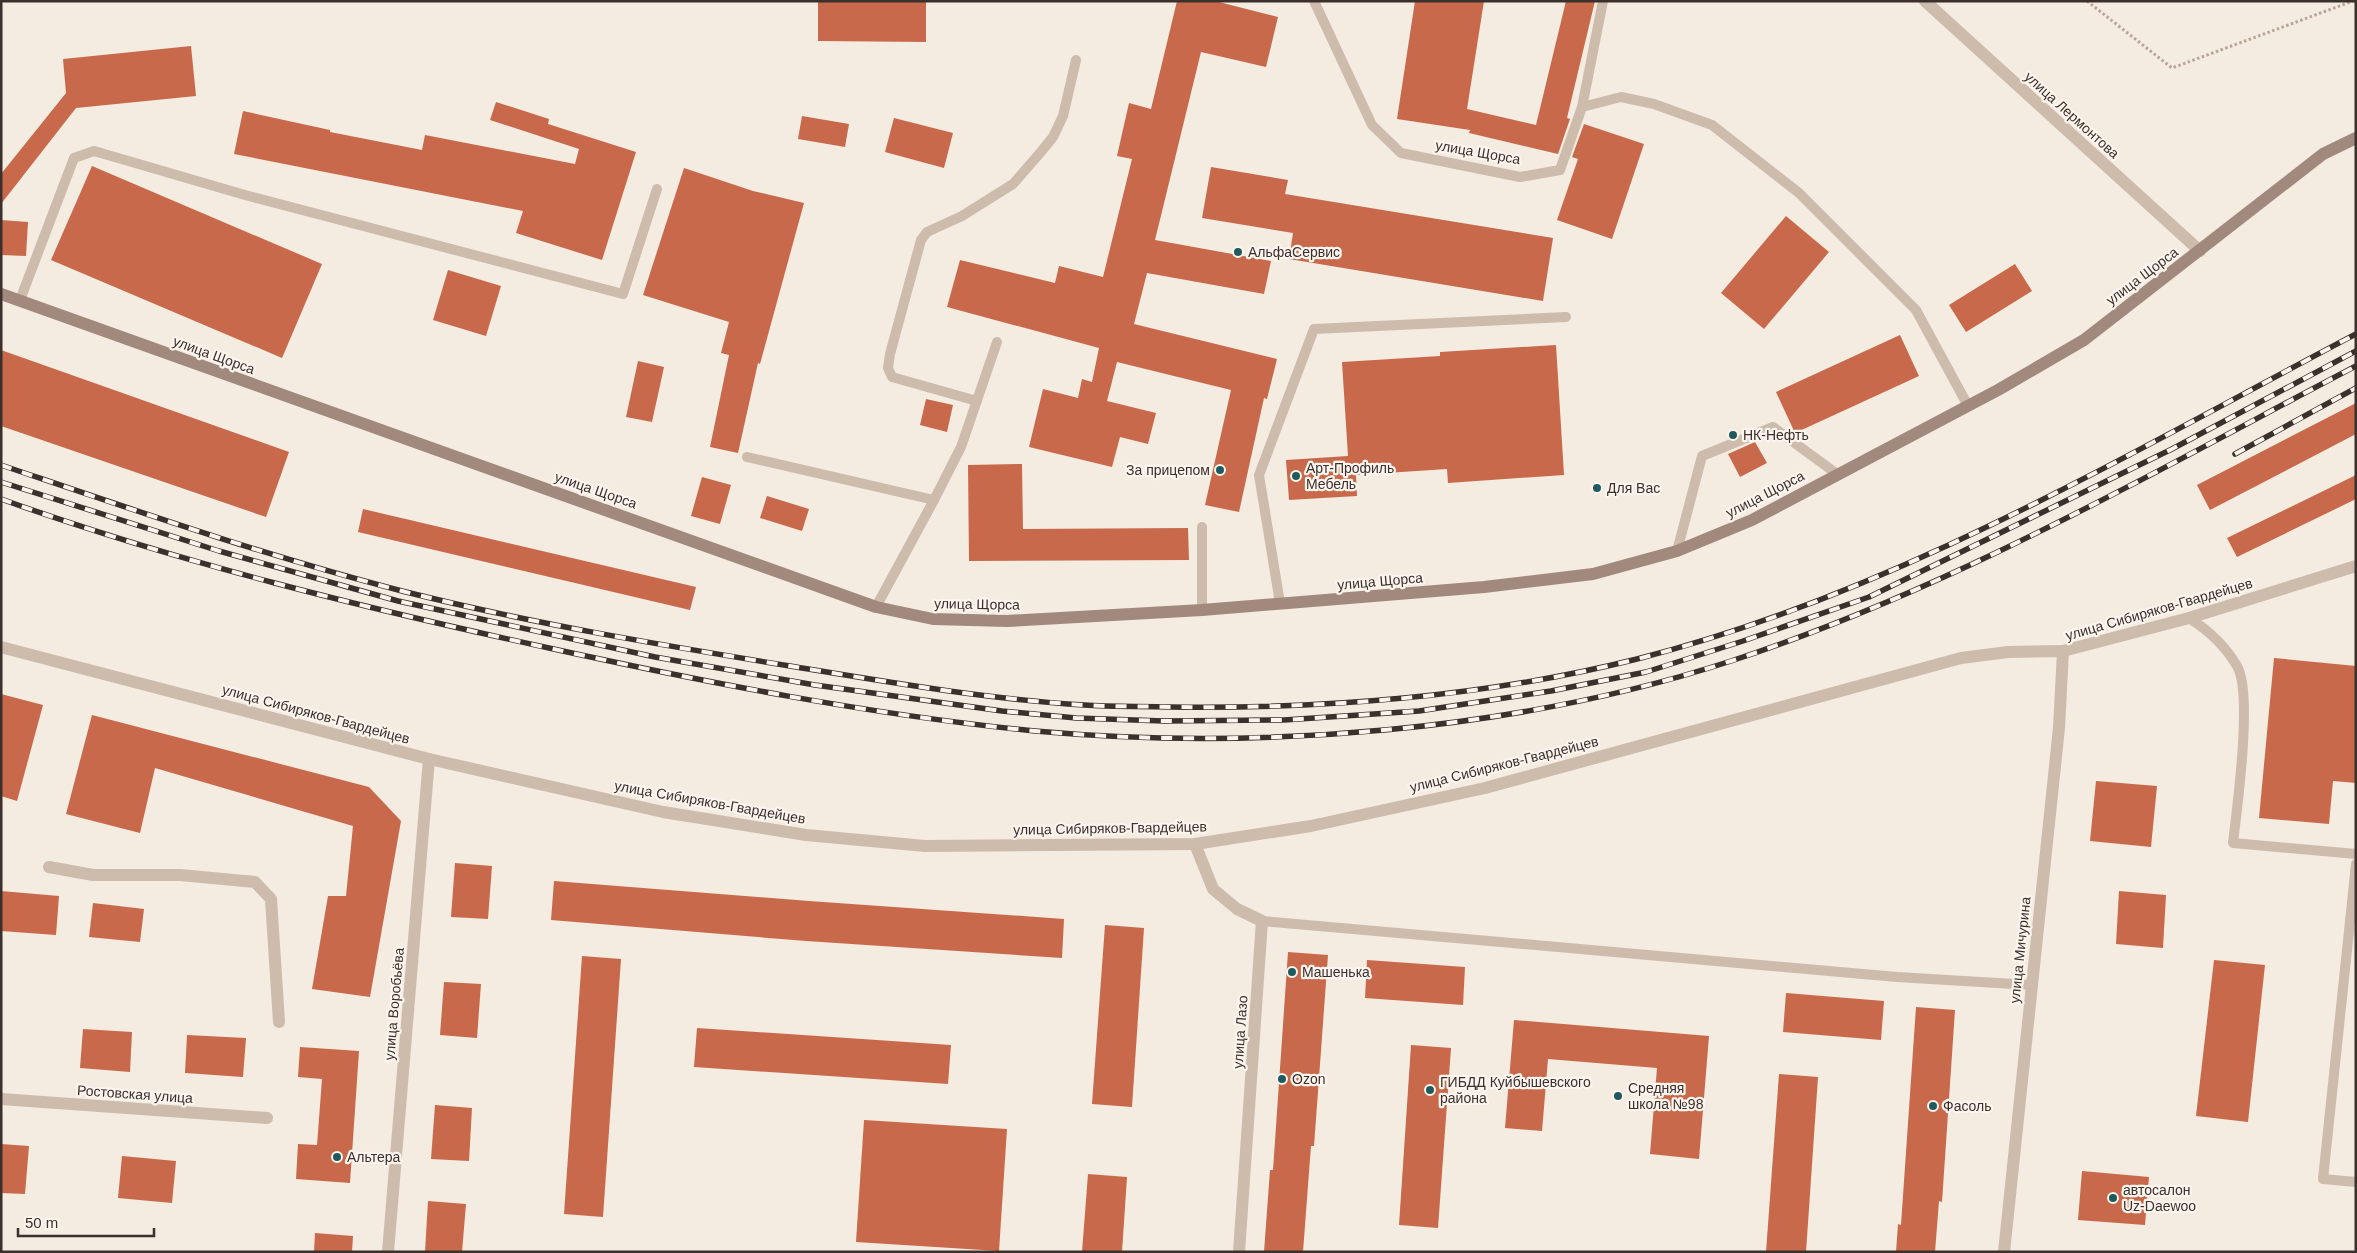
<svg xmlns="http://www.w3.org/2000/svg" width="2357" height="1253" font-family="Arial,sans-serif">
<style>
.building{fill:#c8694b}
.lines{fill:none;stroke-linecap:round;stroke-linejoin:round}
.path{stroke:#b9a596;stroke-width:3;stroke-dasharray:2.5 2.5;stroke-linecap:butt}
.service{stroke:#cdbbac;stroke-width:10}
.minor{stroke:#cdbbac;stroke-width:12}
.tertiary{stroke:#cdbbac;stroke-width:12}
.secondary{stroke:#a18a7d;stroke-width:12}
.rail-casing{stroke:#3b302b;stroke-width:5.5}
.rail{stroke:#fbf5ee;stroke-width:4;stroke-dasharray:11;stroke-linecap:butt}
.poi-dot{fill:#1f5a5e;stroke:#fbf5ee;stroke-width:2}
.labels{text-anchor:middle;stroke-width:4.5;stroke-linejoin:round;paint-order:stroke}
.street-label{font-size:14px;fill:#3b302b;stroke:#fbf5ee}
.poi-label{font-size:14px;fill:#3b302b;stroke:#fbf5ee;text-anchor:start}
</style>
<rect width="100%" height="100%" fill="#f4ebe1"/>
<g class="building">
<path d="M 818,1 L 926,1 L 926,42 L 818,41 Z"/>
<path d="M 1177,1 L 1215,1 L 1278,17 L 1266,67 L 1201,52 L 1155,240 L 1271,261 L 1264,294 L 1147,273 L 1134,324 L 1277,359 L 1267,399 L 1264,398 L 1239,512 L 1205,505 L 1231,390 L 1117,362 L 1107,401 L 1156,413 L 1148,444 L 1120,437 L 1112,467 L 1029,447 L 1043,389 L 1078,398 L 1082,379 L 1092,382 L 1099,348 L 947,307 L 960,260 L 1055,283 L 1059,266 L 1103,277 L 1132,159 L 1117,156 L 1129,103 L 1151,109 Z"/>
<path d="M 1415,1 L 1484,1 L 1467,109 L 1536,125 L 1566,1 L 1595,1 L 1567,118 L 1570,119 L 1558,154 L 1469,133 L 1470,130 L 1397,119 Z"/>
<path d="M 191,46 L 196,96 L 76,108 L 1,204 L 1,174 L 66,93 L 63,59 Z"/>
<path d="M 496,102 L 549,119 L 548,124 L 636,152 L 602,260 L 516,233 L 523,211 L 234,154 L 243,111 L 330,130 L 330,132 L 422,150 L 425,135 L 575,164 L 579,149 L 490,120 Z"/>
<path d="M 802,116 L 849,124 L 845,147 L 798,139 Z"/>
<path d="M 894,118 L 953,133 L 944,168 L 885,152 Z"/>
<path d="M 1584,124 L 1644,144 L 1612,239 L 1557,220 L 1578,159 L 1572,157 Z"/>
<path d="M 92,166 L 322,264 L 282,358 L 51,260 Z"/>
<path d="M 1211,167 L 1288,180 L 1285,194 L 1553,238 L 1543,301 L 1289,259 L 1293,233 L 1202,218 Z"/>
<path d="M 684,168 L 753,191 L 804,203 L 760,364 L 758,363 L 738,453 L 710,447 L 729,355 L 721,353 L 729,322 L 643,295 Z"/>
<path d="M 1786,216 L 1829,252 L 1764,329 L 1721,293 Z"/>
<path d="M 1,220 L 28,222 L 26,256 L 1,255 Z"/>
<path d="M 2015,264 L 2032,291 L 1966,332 L 1949,305 Z"/>
<path d="M 448,270 L 501,286 L 486,336 L 433,320 Z"/>
<path d="M 1900,335 L 1919,376 L 1795,433 L 1776,392 Z"/>
<path d="M 1556,345 L 1564,475 L 1448,483 L 1447,469 L 1356,475 L 1357,496 L 1289,500 L 1286,460 L 1348,456 L 1342,362 L 1440,356 L 1440,352 Z"/>
<path d="M 1,350 L 289,452 L 266,517 L 1,426 Z"/>
<path d="M 638,361 L 664,367 L 652,422 L 626,417 Z"/>
<path d="M 926,399 L 953,405 L 947,432 L 920,425 Z"/>
<path d="M 2356,403 L 2356,434 L 2210,510 L 2197,485 Z"/>
<path d="M 1755,442 L 1767,463 L 1740,477 L 1728,454 Z"/>
<path d="M 1022,464 L 1023,529 L 1188,528 L 1189,560 L 969,561 L 968,465 Z"/>
<path d="M 2356,475 L 2356,499 L 2237,557 L 2227,538 Z"/>
<path d="M 702,477 L 731,485 L 720,524 L 691,516 Z"/>
<path d="M 767,496 L 809,509 L 802,531 L 760,518 Z"/>
<path d="M 363,509 L 696,587 L 690,610 L 358,532 Z"/>
<path d="M 2274,658 L 2356,666 L 2356,783 L 2333,781 L 2329,824 L 2259,818 Z"/>
<path d="M 1,694 L 43,705 L 17,801 L 1,796 Z"/>
<path d="M 92,715 L 369,787 L 401,821 L 370,997 L 312,989 L 328,896 L 346,896 L 353,826 L 155,768 L 140,833 L 66,814 Z"/>
<path d="M 2096,781 L 2157,786 L 2151,847 L 2090,841 Z"/>
<path d="M 455,863 L 492,866 L 488,919 L 451,917 Z"/>
<path d="M 554,881 L 809,901 L 1064,919 L 1062,958 L 806,941 L 551,920 Z"/>
<path d="M 1,891 L 59,896 L 56,935 L 1,931 Z"/>
<path d="M 2119,891 L 2166,895 L 2163,948 L 2116,944 Z"/>
<path d="M 93,903 L 144,909 L 140,942 L 89,937 Z"/>
<path d="M 1105,925 L 1144,928 L 1132,1107 L 1092,1104 Z"/>
<path d="M 1288,952 L 1328,955 L 1314,1146 L 1311,1146 L 1303,1252 L 1264,1252 L 1270,1170 L 1273,1170 Z"/>
<path d="M 582,956 L 621,959 L 603,1217 L 564,1214 Z"/>
<path d="M 1367,960 L 1465,967 L 1463,1005 L 1365,998 Z"/>
<path d="M 2214,960 L 2265,965 L 2248,1122 L 2196,1116 Z"/>
<path d="M 444,982 L 481,984 L 477,1038 L 440,1035 Z"/>
<path d="M 1786,993 L 1884,1001 L 1881,1040 L 1783,1032 Z"/>
<path d="M 1916,1007 L 1955,1010 L 1942,1202 L 1939,1201 L 1935,1252 L 1896,1252 L 1898,1224 L 1901,1225 Z"/>
<path d="M 1514,1020 L 1709,1036 L 1699,1159 L 1650,1154 L 1657,1068 L 1548,1059 L 1542,1131 L 1505,1128 Z"/>
<path d="M 697,1028 L 951,1045 L 948,1084 L 694,1067 Z"/>
<path d="M 83,1029 L 132,1032 L 130,1072 L 80,1068 Z"/>
<path d="M 187,1035 L 246,1038 L 243,1077 L 185,1073 Z"/>
<path d="M 1411,1045 L 1451,1048 L 1438,1228 L 1399,1225 Z"/>
<path d="M 300,1047 L 359,1051 L 350,1183 L 296,1179 L 298,1144 L 317,1145 L 322,1079 L 298,1077 Z"/>
<path d="M 1779,1074 L 1818,1077 L 1806,1252 L 1766,1252 Z"/>
<path d="M 435,1105 L 472,1108 L 469,1161 L 431,1159 Z"/>
<path d="M 864,1120 L 1007,1129 L 999,1251 L 856,1242 Z"/>
<path d="M 1,1144 L 29,1146 L 25,1194 L 1,1193 Z"/>
<path d="M 122,1156 L 176,1161 L 172,1203 L 118,1198 Z"/>
<path d="M 2082,1171 L 2149,1177 L 2145,1225 L 2078,1220 Z"/>
<path d="M 1088,1174 L 1127,1177 L 1122,1252 L 1082,1252 Z"/>
<path d="M 428,1201 L 466,1204 L 462,1252 L 425,1252 Z"/>
<path d="M 315,1233 L 353,1236 L 352,1252 L 314,1252 Z"/>
</g>
<g class="lines">
<path class="path" d="M 2087,1 L 2172,68 L 2353,1"/>
<g class="service">
<path d="M 1314,1 L 1372,125 L 1401,153 L 1520,177 L 1560,170 L 1582,107 L 1621,97 L 1654,104 L 1712,125 L 1799,193 L 1916,310 L 1967,404"/>
<path d="M 1582,107 L 1603,1"/>
<path d="M 20,300 L 74,158 L 94,151 L 245,195 L 623,294 L 657,189"/>
<path d="M 977,401 L 892,377 L 888,368 L 890,354 L 921,240 L 927,232 L 962,216 L 1013,184 L 1040,153 L 1053,137 L 1063,116 L 1076,60"/>
<path d="M 747,457 L 934,500 L 876,607"/>
<path d="M 934,500 L 961,447 L 997,342"/>
<path d="M 1677,551 L 1702,456 L 1773,427 L 1837,474"/>
<path d="M 1280,603 L 1259,475 L 1314,329 L 1566,317"/>
<path d="M 1202,610 L 1202,527"/>
<path d="M 2189,618 C 2208,630 2226,647 2237,666 C 2253,693 2237,808 2233,843 L 2356,854"/>
<path d="M 2356,864 L 2323,1179 L 2356,1182"/>
<path d="M 1262,921 L 1897,977 L 2031,985"/>
</g>
<g class="minor">
<path d="M 1925,1 L 2200,251"/>
<path d="M 2063,651 L 2189,618 L 2356,566"/>
<path d="M 1195,844 L 1213,889 L 1237,909 L 1262,921 L 1239,1252"/>
<path d="M 49,867 L 93,875 L 180,875 L 255,882 L 271,899 L 279,1022"/>
<path d="M 1,1099 L 267,1118"/>
<path d="M 388,1252 L 429,759"/>
</g>
<path class="tertiary" d="M 1,647 L 429,759 L 663,812 L 806,835 L 925,846 L 1195,844 L 1311,826 L 1485,788 L 1961,658 L 2008,652 L 2063,651 L 2059,728 L 2004,1252"/>
<path class="secondary" d="M 1,294 L 876,607 L 933,619 L 1007,621 L 1202,610 L 1484,587 L 1593,574 L 1677,551 L 1752,520 L 1998,390 L 2084,340 L 2323,154 L 2356,138"/>
<defs>
<g id="rail">
<path d="M 2235,454 L 2356,388"/>
<path d="M 1,465 C 134,510 266,556 402,591 C 529,623 661,645 790,666 C 888,682 986,699 1084,705 C 1113,707 1142,706 1171,707 C 1326,709 1485,697 1637,659 C 1893,594 2124,456 2356,334"/>
<path d="M 1,482 L 219,551 L 398,601 L 655,657 L 815,685 L 1002,711 L 1076,718 L 1164,721 L 1284,720 L 1419,711 L 1551,691 L 1646,672 L 1743,641 L 1869,597 L 2172,449 L 2356,351"/>
<path d="M 1,499 C 180,563 364,608 549,648 C 709,683 872,715 1035,731 C 1260,751 1517,731 1731,661 C 1951,589 2152,473 2356,366"/>
</g>
</defs>
<use href="#rail" class="rail-casing"/>
<use href="#rail" class="rail"/>
</g>
<g class="poi-dot">
<circle cx="1238" cy="252" r="5"/>
<circle cx="1733" cy="435" r="5"/>
<circle cx="1220" cy="470" r="5"/>
<circle cx="1296" cy="476" r="5"/>
<circle cx="1597" cy="488" r="5"/>
<circle cx="1292" cy="972" r="5"/>
<circle cx="1282" cy="1079" r="5"/>
<circle cx="1430" cy="1090" r="5"/>
<circle cx="1618" cy="1096" r="5"/>
<circle cx="1933" cy="1106" r="5"/>
<circle cx="337" cy="1157" r="5"/>
<circle cx="2113" cy="1198" r="5"/>
</g>
<g class="labels">
<g class="street-label">
<text transform="translate(2072 115) rotate(42)" y="5">улица Лермонтова</text>
<text transform="translate(1478 152) rotate(10)" y="5">улица Щорса</text>
<text transform="translate(2142 276) rotate(-37)" y="5">улица Щорса</text>
<text transform="translate(214 355) rotate(20)" y="5">улица Щорса</text>
<text transform="translate(596 490) rotate(19)" y="5">улица Щорса</text>
<text transform="translate(1765 494) rotate(-27)" y="5">улица Щорса</text>
<text transform="translate(1380 581) rotate(-5)" y="5">улица Щорса</text>
<text transform="translate(977 604) rotate(1)" y="5">улица Щорса</text>
<text transform="translate(2159 609) rotate(-16)" y="5">улица Сибиряков-Гвардейцев</text>
<text transform="translate(316 714) rotate(15)" y="5">улица Сибиряков-Гвардейцев</text>
<text transform="translate(1504 764) rotate(-14)" y="5">улица Сибиряков-Гвардейцев</text>
<text transform="translate(710 802) rotate(10)" y="5">улица Сибиряков-Гвардейцев</text>
<text transform="translate(1110 828) rotate(-1)" y="5">улица Сибиряков-Гвардейцев</text>
<text transform="translate(2020 950) rotate(-84)" y="5">улица Мичурина</text>
<text transform="translate(394 1004) rotate(-85)" y="5">улица Воробьёва</text>
<text transform="translate(1240 1032) rotate(-86)" y="5">улица Лазо</text>
<text transform="translate(135 1094) rotate(4)" y="5">Ростовская улица</text>
</g>
<g class="poi-label">
<text x="1248" y="257">АльфаСервис</text>
<text x="1743" y="440">НК-Нефть</text>
<text x="1306" y="473">Арт-Профиль<tspan x="1306" dy="16">Мебель</tspan></text>
<text x="1210" y="475" text-anchor="end">За прицепом</text>
<text x="1607" y="493">Для Вас</text>
<text x="1302" y="977">Машенька</text>
<text x="1292" y="1084">Ozon</text>
<text x="1440" y="1087">ГИБДД Куйбышевского<tspan x="1440" dy="16">района</tspan></text>
<text x="1628" y="1093">Средняя<tspan x="1628" dy="16">школа №98</tspan></text>
<text x="1943" y="1111">Фасоль</text>
<text x="347" y="1162">Альтера</text>
<text x="2123" y="1195">автосалон<tspan x="2123" dy="16">Uz-Daewoo</tspan></text>
</g>
</g>
<rect width="2357" height="1253" fill="none" stroke="#3b302b" stroke-width="5"/>
<path d="M18 1228v8h136v-8" fill="none" stroke="#3b302b" stroke-width="2.5"/>
<text x="25" y="1228" font-size="15" fill="#3b302b" stroke="#fbf5ee" stroke-width="4" paint-order="stroke">50 m</text>
</svg>
